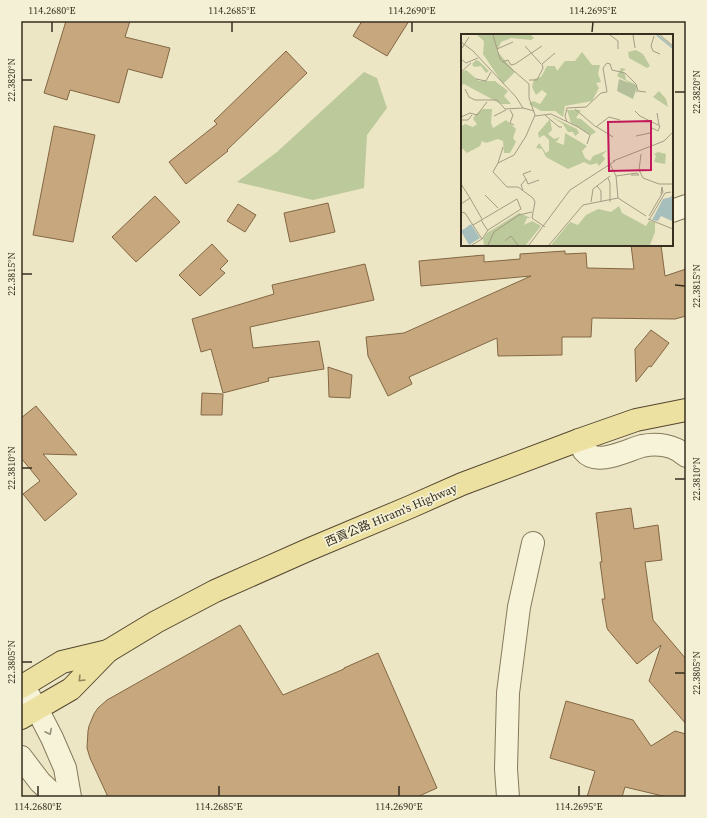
<svg xmlns="http://www.w3.org/2000/svg" width="707" height="818" font-family="'Source Serif 4','Noto Sans TC',serif">
<style>
.green{fill:#bcc99a}
.building{fill:#c7a87e;stroke:#836744}
.lines{fill:none;stroke-linecap:round;stroke-linejoin:round}
.minor-casing{stroke:#86795c;stroke-width:24}
.major-casing{stroke:#544730;stroke-width:24}
.minor{stroke:#f7f3d8;stroke-width:22}
.major{stroke:#ece1a0;stroke-width:22}
.oneway{stroke:#928860}
.oneway2{stroke:#97907c}
.ticks{fill:none;stroke:#372e1f;stroke-width:1.5}
.labels{text-anchor:middle;stroke-width:3.5;stroke-linejoin:round;paint-order:stroke}
.street-label{font-size:12px;fill:#372e1f;stroke:#f3f0d5}
.inset-river{fill:none;stroke:#a7bfbc;stroke-width:2}
.inset-road{fill:none;stroke:#a49c83;stroke-width:1}
.view{fill:#c2185b;fill-opacity:0.15;stroke:#c2185b;stroke-width:2}
.inset-edge{fill:none;stroke:#372e1f;stroke-width:2}
.neatline{fill:none;stroke:#372e1f;stroke-width:1.5}
.ticks-label{font-size:10px;text-anchor:middle;fill:#372e1f}
</style>
<rect width="100%" height="100%" fill="#ece6c5"/>
<path class="green" d="M 364,72 L 377,78 L 387,108 L 367,135 L 364,188 L 313,200 L 237,182 L 277,152 Z"/>
<g class="building">
<path d="M 66,21 L 130,21 L 125,37 L 170,48 L 162,78 L 128,69 L 119,103 L 70,90 L 67,100 L 44,93 Z"/>
<path d="M 362,21 L 409,21 L 387,56 L 353,36 Z"/>
<path d="M 286,51 L 307,73 L 227,150 L 228,151 L 186,184 L 169,162 L 217,124 L 214,121 Z"/>
<path d="M 54,126 L 95,135 L 73,242 L 33,235 Z"/>
<path d="M 155,196 L 180,222 L 136,262 L 112,237 Z"/>
<path d="M 328,203 L 335,232 L 290,242 L 284,213 Z"/>
<path d="M 238,204 L 256,215 L 245,232 L 227,221 Z"/>
<path d="M 212,244 L 228,261 L 220,269 L 225,273 L 200,296 L 179,275 Z"/>
<path d="M 631,245 L 661,245 L 665,276 L 686,269 L 686,316 L 675,319 L 592,318 L 591,337 L 562,337 L 562,355 L 498,356 L 497,338 L 409,377 L 412,384 L 388,396 L 368,356 L 366,337 L 404,333 L 531,276 L 421,286 L 419,261 L 484,255 L 484,262 L 520,259 L 520,254 L 565,251 L 565,254 L 586,253 L 587,268 L 634,269 Z"/>
<path d="M 365,264 L 374,300 L 250,327 L 253,348 L 319,341 L 324,369 L 268,378 L 269,381 L 223,393 L 211,349 L 201,352 L 192,319 L 274,294 L 272,285 Z"/>
<path d="M 651,330 L 669,343 L 651,367 L 649,366 L 636,382 L 635,349 Z"/>
<path d="M 328,367 L 352,375 L 350,398 L 329,397 Z"/>
<path d="M 202,393 L 223,394 L 222,415 L 201,415 Z"/>
<path d="M 36,406 L 77,455 L 43,454 L 77,494 L 45,521 L 23,494 L 40,481 L 21,458 L 21,418 Z"/>
<path d="M 631,508 L 634,529 L 658,525 L 662,560 L 645,562 L 653,620 L 686,659 L 686,724 L 649,681 L 661,645 L 637,664 L 608,630 L 607,628 L 602,599 L 605,599 L 600,562 L 602,562 L 596,513 Z"/>
<path d="M 240,625 L 283,695 L 344,669 L 344,668 L 378,653 L 437,788 L 417,797 L 108,797 L 90,758 L 87,748 L 88,731 L 89,726 L 94,714 L 98,708 L 107,700 Z"/>
<path d="M 566,701 L 633,720 L 651,746 L 675,731 L 686,734 L 686,797 L 667,797 L 625,787 L 622,797 L 587,797 L 595,771 L 550,758 Z"/>
</g>
<g class="lines">
<defs>
<g id="minor">
<path d="M 672,211 L 686,206"/>
<path d="M 579,440 C 580,443 582,448 584,451 C 597,467 627,450 642,446 C 657,443 674,445 686,456"/>
<path d="M 23,686 L 37,709 L 52,738 L 65,768 L 70,797"/>
<path d="M 21,757 L 40,782 L 56,797"/>
<path d="M 508,797 L 506,769 L 508,693 L 513,654 L 519,607 L 533,543"/>
</g>
<g id="major">
<path d="M 21,687 L 62,662 L 108,651"/>
<path d="M 21,718 L 71,689 L 108,651 L 156,622 L 215,591 L 310,549 L 410,507 L 462,484 L 579,440 L 636,420 L 686,410"/>
</g>
</defs>
<use href="#minor" class="minor-casing"/>
<use href="#major" class="major-casing"/>
<use href="#minor" class="minor"/>
<use href="#major" class="major"/>
</g>
<defs><path id="oneway-chevron" d="M-2-3.5L2.5 0L-2 3.5" fill="none" stroke-width="1.6" stroke-linecap="round" stroke-linejoin="round"/></defs>
<use class="oneway" href="#oneway-chevron" transform="translate(81 679) rotate(134)"/>
<use class="oneway2" href="#oneway-chevron" transform="translate(49 732) rotate(63)"/>
<path class="ticks" d="M 52,32 L 52,22M 232,32 L 232,22M 412,32 L 412,22M 592,32 L 593,22M 22,80 L 32,80M 675,92 L 685,92M 22,274 L 32,274M 675,285 L 685,286M 22,468 L 32,468M 675,479 L 685,479M 22,662 L 32,662M 675,673 L 685,673M 38,796 L 38,786M 219,796 L 219,786M 399,796 L 399,786M 579,796 L 579,786"/>
<g class="labels">
<g class="street-label">
<text transform="translate(391 515) rotate(-23)" y="4">西貢公路 Hiram's Highway</text>
</g>
</g>
<g transform="translate(461 34)">
<rect width="212" height="212" fill="#ece6c5"/>
<path d="M 16,1 L 70,1 L 73,4 L 70,6 L 50,4 L 40,8 L 36,17 L 54,38 L 42,50 L 22,20 L 23,7 ZM 175,16 L 182,20 L 189,32 L 186,34 L 168,24 L 167,18 ZM 121,18 L 131,31 L 139,31 L 137,40 L 140,48 L 135,49 L 138,54 L 131,67 L 104,72 L 102,83 L 94,77 L 80,77 L 68,70 L 72,67 L 79,70 L 86,60 L 81,56 L 75,61 L 71,53 L 73,45 L 80,43 L 86,32 L 94,32 L 96,37 L 104,27 L 114,27 ZM 15,26 L 18,27 L 28,37 L 25,39 L 20,32 L 13,33 L 11,30 ZM 160,34 L 165,35 L 161,38 L 164,40 L 165,46 L 174,50 L 177,60 L 167,48 L 156,42 ZM 5,36 L 18,47 L 34,47 L 47,57 L 43,62 L 50,70 L 40,70 L 3,50 L 0,51 L 0,38 ZM 198,57 L 205,65 L 207,73 L 192,63 ZM 22,75 L 31,75 L 30,89 L 32,94 L 45,86 L 55,95 L 52,104 L 55,108 L 49,119 L 43,119 L 42,107 L 37,105 L 25,109 L 21,107 L 19,112 L 6,119 L 0,113 L 1,92 L 4,90 L 12,93 L 16,90 L 12,85 L 14,81 ZM 106,76 L 120,76 L 115,84 L 120,85 L 135,98 L 130,101 L 110,89 ZM 89,82 L 116,95 L 118,99 L 114,102 L 112,98 L 107,98 L 102,90 ZM 89,85 L 91,96 L 87,100 L 93,105 L 99,103 L 95,108 L 103,111 L 104,99 L 126,112 L 121,117 L 124,124 L 129,127 L 132,122 L 147,116 L 141,121 L 144,125 L 138,132 L 136,129 L 129,131 L 123,128 L 107,135 L 85,123 L 81,115 L 75,114 L 78,109 L 85,119 L 88,117 L 88,106 L 83,101 L 78,104 L 77,99 ZM 197,118 L 205,120 L 204,130 L 193,128 L 195,122 L 193,120 ZM 158,172 L 161,179 L 185,192 L 188,187 L 194,188 L 194,198 L 189,211 L 90,211 L 109,188 L 117,191 L 125,181 L 137,175 L 150,178 ZM 58,179 L 70,184 L 66,184 L 63,191 L 71,187 L 80,192 L 65,211 L 23,211 L 22,205 L 26,199 Z" fill="#bcc99a"/>
<path d="M 158,45 L 176,52 L 172,65 L 156,57 Z" fill="#b4be99"/>
<path d="M 212,159 L 211,187 L 200,182 L 197,187 L 191,186 L 202,165 L 210,163 ZM 10,190 L 19,204 L 8,211 L 0,197 Z" fill="#a7bfbc"/>
<path class="inset-river" d="M 196,1 L 212,14"/>
<path class="inset-road" d="M 32,1 L 39,25 L 68,50 L 68,64 L 74,81 L 65,102 L 53,121 L 37,129 L 32,138 L 46,153 L 57,153 L 72,164 L 74,168 L 71,184 L 84,193M 149,1 L 157,7 L 157,15M 172,1 L 174,14M 199,1 L 212,12M 193,2 L 190,12 L 192,17 L 199,20M 0,8 L 12,17 L 55,63 L 62,74M 64,12 L 80,30M 1,14 L 8,3M 36,15 L 52,8M 0,25 L 5,29 L 17,24M 41,28 L 47,26 L 50,31 L 54,30 L 81,12M 0,38 L 10,29M 15,45 L 25,47 L 30,38M 68,46 L 76,46 L 82,34 L 81,30 L 94,19M 4,55 L 8,63 L 14,66 L 36,66 L 44,75 L 62,74 L 73,77M 114,75 L 135,93 L 148,83 L 159,86M 49,76 L 52,81 L 49,89 L 53,91M 174,77 L 179,82 L 199,92 L 197,97 L 191,94 L 189,99 L 175,102M 196,79 L 198,91M 84,81 L 98,93 L 101,93M 33,82 L 45,76M 74,82 L 90,80 L 117,93 L 129,101 L 126,110M 0,83 L 9,79 L 16,81 L 26,68M 1,86 L 7,86 L 11,81M 106,88 L 104,82 L 106,74 L 125,73 L 140,59 L 146,58 L 142,34 L 146,29 L 149,30 L 151,36 L 164,39 L 175,50 L 177,57 L 185,58M 136,93 L 152,103M 180,120 L 178,136 L 182,144 L 198,150 L 212,150M 152,127 L 203,107 L 212,98M 37,129 L 42,113M 149,130 L 155,142 L 157,164 L 185,182M 155,142 L 176,139 L 178,141 L 170,141M 147,144 L 149,149 L 149,168M 65,145 L 67,150 L 78,146M 0,150 L 9,164M 136,152 L 140,157 L 140,168M 62,156 L 60,151 L 65,145 L 62,140 L 70,137M 24,161 L 37,174M 130,168 L 132,155 L 149,142M 0,170 L 9,164 L 21,185M 0,178 L 4,179 L 21,205 L 11,211M 188,182 L 202,158 L 201,153 L 200,160M 187,185 L 212,195M 20,186 L 27,197M 188,186 L 204,159 L 210,158M 12,191 L 56,165 L 60,175 L 27,196 L 21,205M 44,207 L 50,202 L 57,211M 27,211 L 33,198 L 58,181 L 71,178M 68,211 L 109,156 L 154,127M 88,211 L 122,171 L 157,164"/>
<path class="view" d="M 190,87 L 190,136 L 148,137 L 147,88 Z"/>
<rect width="212" height="212" class="inset-edge"/>
</g>
<rect width="707" height="818" fill="none" stroke="#f3f0d5" stroke-width="44"/>
<rect x="22" y="22" width="663" height="774" class="neatline"/>
<g class="ticks-label">
<text x="52" y="14">114.2680°E</text>
<text x="232" y="14">114.2685°E</text>
<text x="412" y="14">114.2690°E</text>
<text x="593" y="14">114.2695°E</text>
<text transform="translate(11 80) rotate(-90)" y="4">22.3820°N</text>
<text transform="translate(696 92) rotate(-90)" y="4">22.3820°N</text>
<text transform="translate(11 274) rotate(-90)" y="4">22.3815°N</text>
<text transform="translate(696 286) rotate(-90)" y="4">22.3815°N</text>
<text transform="translate(11 468) rotate(-90)" y="4">22.3810°N</text>
<text transform="translate(696 479) rotate(-90)" y="4">22.3810°N</text>
<text transform="translate(11 662) rotate(-90)" y="4">22.3805°N</text>
<text transform="translate(696 673) rotate(-90)" y="4">22.3805°N</text>
<text x="38" y="810">114.2680°E</text>
<text x="219" y="810">114.2685°E</text>
<text x="399" y="810">114.2690°E</text>
<text x="579" y="810">114.2695°E</text>
</g>
</svg>
